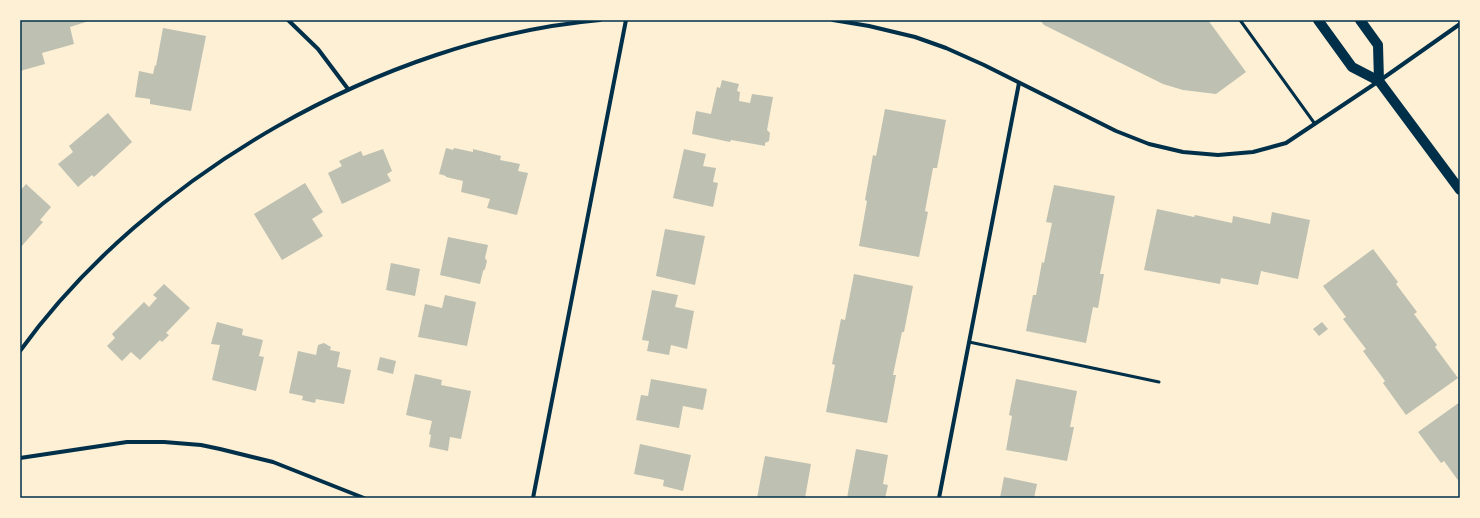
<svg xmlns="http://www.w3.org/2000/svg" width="1480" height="518" font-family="Manrope,sans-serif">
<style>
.building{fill:#bec0b2}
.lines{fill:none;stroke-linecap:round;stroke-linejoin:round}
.service{stroke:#003049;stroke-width:3}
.minor{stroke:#003049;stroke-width:4}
.primary{stroke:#003049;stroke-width:10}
.neatline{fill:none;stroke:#003049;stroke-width:1.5}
</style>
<rect width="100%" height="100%" fill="#fdf0d5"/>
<g class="building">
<path d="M 20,20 L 92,20 L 70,27 L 74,44 L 42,53 L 45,64 L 20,71 Z"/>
<path d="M 1040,20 L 1208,20 L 1246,72 L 1216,94 L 1183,90 L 1163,84 L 1044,25 Z"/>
<path d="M 163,28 L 206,36 L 191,111 L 150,104 L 150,99 L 135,97 L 139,71 L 153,74 L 155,65 L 156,66 Z"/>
<path d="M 722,80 L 739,84 L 737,91 L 740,92 L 739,101 L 750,103 L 752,94 L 773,97 L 767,130 L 770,133 L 769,141 L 765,143 L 765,146 L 731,140 L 730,142 L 692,134 L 696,111 L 711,114 L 717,87 L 720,88 Z"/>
<path d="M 885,109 L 946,120 L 937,168 L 933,168 L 925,211 L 928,212 L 919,257 L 859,246 L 867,201 L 865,200 L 873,155 L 876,156 Z"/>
<path d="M 108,113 L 132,142 L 94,177 L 92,175 L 78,187 L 58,164 L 73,152 L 69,146 Z"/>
<path d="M 446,148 L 453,150 L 454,148 L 473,152 L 473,149 L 501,156 L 500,160 L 520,164 L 518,171 L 528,173 L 517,215 L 487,208 L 490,199 L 461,192 L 463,181 L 446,177 L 446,176 L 439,174 Z"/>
<path d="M 383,149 L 392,171 L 387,174 L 391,181 L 342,204 L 328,173 L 342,166 L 339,161 L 361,151 L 363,156 Z"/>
<path d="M 684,149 L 706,154 L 703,166 L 716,168 L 713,182 L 718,183 L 713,207 L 673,198 Z"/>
<path d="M 305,183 L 323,212 L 312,219 L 323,236 L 282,260 L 254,214 Z"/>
<path d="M 26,184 L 51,207 L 40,220 L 43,222 L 20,248 L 20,191 Z"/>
<path d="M 1054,185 L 1115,196 L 1100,274 L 1104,274 L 1098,308 L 1093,307 L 1086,343 L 1026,331 L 1033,295 L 1036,295 L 1042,262 L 1044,263 L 1052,223 L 1046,222 Z"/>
<path d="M 1157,209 L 1194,217 L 1195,215 L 1232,223 L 1233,216 L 1270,224 L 1272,212 L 1310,220 L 1298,279 L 1261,271 L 1258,285 L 1221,278 L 1220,284 L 1144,270 Z"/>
<path d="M 665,229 L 705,236 L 695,285 L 656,276 Z"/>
<path d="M 448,237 L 488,245 L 485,258 L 487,261 L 485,269 L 483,271 L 480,284 L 440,275 Z"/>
<path d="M 1373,249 L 1398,282 L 1396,284 L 1417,312 L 1414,314 L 1437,345 L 1435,347 L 1458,378 L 1406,415 L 1383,383 L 1385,381 L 1363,351 L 1366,349 L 1343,319 L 1346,317 L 1323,286 Z"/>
<path d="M 391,263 L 420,269 L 415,296 L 386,290 Z"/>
<path d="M 854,274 L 913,286 L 904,332 L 902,332 L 893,375 L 896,375 L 887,423 L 826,412 L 835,365 L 832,364 L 841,319 L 845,320 Z"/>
<path d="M 164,284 L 190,308 L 166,333 L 169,335 L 162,342 L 160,340 L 140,360 L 131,352 L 122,361 L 107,346 L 115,338 L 112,334 L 144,302 L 149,307 L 157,298 L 153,295 Z"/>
<path d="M 652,290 L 678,295 L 675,307 L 694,311 L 687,349 L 671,345 L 669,355 L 647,351 L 649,341 L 642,340 Z"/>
<path d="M 445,295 L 476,302 L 467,346 L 418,337 L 425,304 L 442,308 Z"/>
<path d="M 217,322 L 243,329 L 242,335 L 263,340 L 259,356 L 264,357 L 256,391 L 212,380 L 220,345 L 211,344 Z"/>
<path d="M 1322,322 L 1328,329 L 1319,336 L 1313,329 Z"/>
<path d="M 324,343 L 331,347 L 330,350 L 340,352 L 337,367 L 351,370 L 344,404 L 316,399 L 315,403 L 302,400 L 303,396 L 289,393 L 298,351 L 316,355 L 318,345 Z"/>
<path d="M 380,357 L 396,361 L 393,374 L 377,370 Z"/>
<path d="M 415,374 L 442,380 L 441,385 L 471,391 L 461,439 L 450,437 L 448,451 L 429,447 L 431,435 L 429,434 L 432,421 L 406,415 Z"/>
<path d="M 651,379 L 707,389 L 703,410 L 683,406 L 679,428 L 636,420 L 641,395 L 648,396 Z"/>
<path d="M 1016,379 L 1077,391 L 1070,427 L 1074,427 L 1067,461 L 1006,450 L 1012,416 L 1009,415 Z"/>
<path d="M 1460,402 L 1460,483 L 1444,461 L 1441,463 L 1418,432 Z"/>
<path d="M 640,444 L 691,455 L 683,491 L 663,486 L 664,480 L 634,474 Z"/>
<path d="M 856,449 L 888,455 L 883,484 L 888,485 L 885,498 L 847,498 Z"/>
<path d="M 765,456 L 811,464 L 805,498 L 757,498 Z"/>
<path d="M 1004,477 L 1037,484 L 1034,498 L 1000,498 Z"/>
</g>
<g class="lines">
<g class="service">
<path d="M 1240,20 L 1315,124"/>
<path d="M 969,342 L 1159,382"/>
</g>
<g class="minor">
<path d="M 288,20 L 318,49 L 348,89"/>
<path d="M 833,20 L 869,26 L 915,37 L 946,48 L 984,65 L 1116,131 L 1149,144 L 1183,152 L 1218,155 L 1253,152 L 1286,143 L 1379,81 L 1460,24"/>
<path d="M 20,351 C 147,175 384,39 600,20"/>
<path d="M 20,458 L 127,442 L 164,442 L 201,445 L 220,449 L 273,462 L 364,498"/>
<path d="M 533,498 L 626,20"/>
<path d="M 939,498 L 1019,83"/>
</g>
<g class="primary">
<path d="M 1318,20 L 1352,67 L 1379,81 L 1460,190"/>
<path d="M 1360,20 L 1378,45 L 1379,81"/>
</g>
</g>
<rect width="1480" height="518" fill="none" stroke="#fdf0d5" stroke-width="42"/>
<rect x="21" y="21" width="1438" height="476" class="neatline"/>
</svg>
